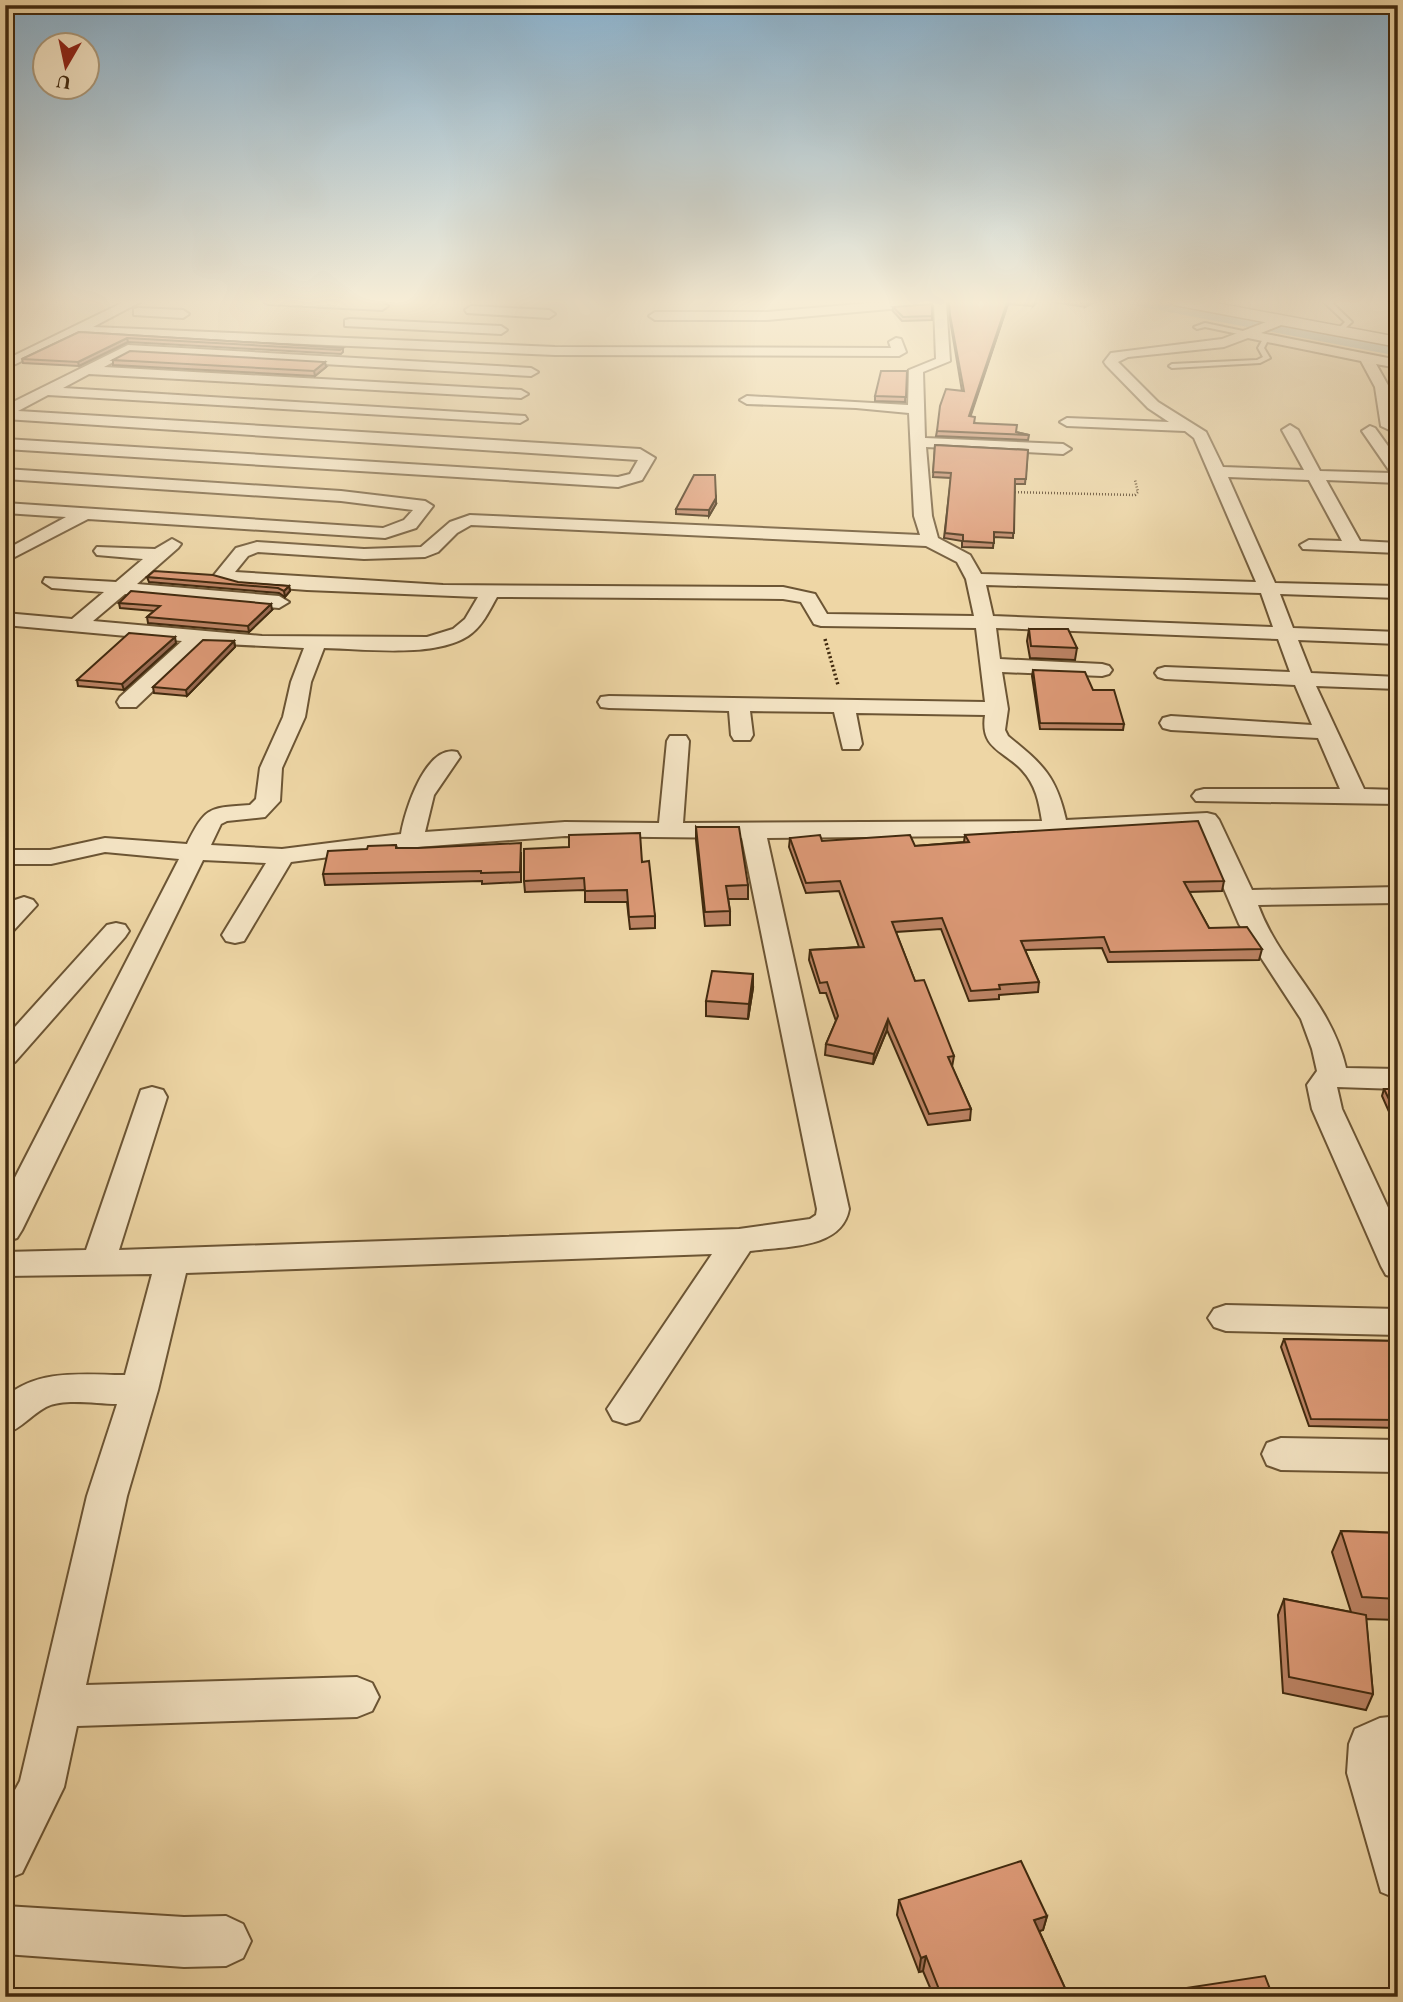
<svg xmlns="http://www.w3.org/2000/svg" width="1403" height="2002" font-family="'EB Garamond',serif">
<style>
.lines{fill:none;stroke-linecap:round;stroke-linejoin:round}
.canal{fill:#9fb6b3;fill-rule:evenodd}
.service-casing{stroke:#6c5534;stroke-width:4}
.minor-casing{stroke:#6c5534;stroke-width:4}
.tertiary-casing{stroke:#6c5534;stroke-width:3}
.path-far1{stroke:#412a0f;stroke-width:2.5;stroke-dasharray:1 2;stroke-linecap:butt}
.path{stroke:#412a0f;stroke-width:3.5;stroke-dasharray:2 2.5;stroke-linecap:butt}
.service{fill:#f4e4c4;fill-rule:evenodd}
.minor{fill:#f4e4c4;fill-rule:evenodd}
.tertiary{fill:#f4e4c4;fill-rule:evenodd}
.wall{fill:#bd8465;stroke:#412a0f;stroke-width:2}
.shaded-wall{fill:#9a6b53;stroke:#412a0f;stroke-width:2}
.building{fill:#dc9976;stroke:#412a0f;stroke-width:2}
</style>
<rect width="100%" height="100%" fill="#eed6a5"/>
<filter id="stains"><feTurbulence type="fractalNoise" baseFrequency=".00286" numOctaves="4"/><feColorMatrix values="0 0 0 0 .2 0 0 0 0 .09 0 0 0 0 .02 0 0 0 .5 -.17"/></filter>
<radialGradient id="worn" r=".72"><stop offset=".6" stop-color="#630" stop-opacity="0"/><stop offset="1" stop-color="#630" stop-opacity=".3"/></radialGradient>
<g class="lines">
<path class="canal" d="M 1120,300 L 1150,300 L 1398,347 L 1398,356 L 1127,304 Z"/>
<defs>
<g id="service">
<path d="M 1322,300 L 1329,300 L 1352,322 L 1341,332 L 1336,331 L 1345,322 Z"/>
<path d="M 1205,323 L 1248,332 L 1251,334 L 1248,336 L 1205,327 L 1197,329 L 1194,327 Z"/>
<path d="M 1264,337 L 1269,338 L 1264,348 L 1270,358 L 1260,363 L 1172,368 L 1169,366 L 1172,364 L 1257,360 L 1263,357 L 1258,348 Z"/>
</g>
<g id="minor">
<path d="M 128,300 L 144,300 L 93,327 L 555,347 L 891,348 L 889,342 L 896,338 L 901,339 L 906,352 L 899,356 L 555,355 L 79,334 L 5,369 L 5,360 Z"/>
<path d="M 262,300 C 284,300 375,296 388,306 L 382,310 L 268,304 Z"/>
<path d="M 905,300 L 951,300 L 946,303 L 950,361 L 923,372 L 925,438 L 1063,444 L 1071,449 L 1063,454 L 926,447 L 932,516 L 938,538 L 970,555 L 981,574 L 1256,582 L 1194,438 L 1185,431 L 1067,426 L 1060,422 L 1067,418 L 1169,422 L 1148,408 L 1106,365 L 1104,362 L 1111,353 L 1222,339 L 1282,316 L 1288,320 L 1286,323 L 1261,333 L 1398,360 L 1398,368 L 1376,364 L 1389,387 L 1398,434 L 1381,426 L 1375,387 L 1361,361 L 1248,338 L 1224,347 L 1128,357 L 1118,362 L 1158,402 L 1206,432 L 1223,467 L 1304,470 L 1282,430 L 1290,425 L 1298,430 L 1320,471 L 1391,473 L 1362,431 L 1370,426 L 1375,428 L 1398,460 L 1398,483 L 1326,480 L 1360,541 L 1398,543 L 1398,553 L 1303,549 L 1300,545 L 1309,540 L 1342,541 L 1309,480 L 1228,477 L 1275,583 L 1398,586 L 1398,598 L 1280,594 L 1293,628 L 1398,632 L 1398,644 L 1298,640 L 1311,673 L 1398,677 L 1398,689 L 1316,686 L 1364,789 L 1398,790 L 1398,804 L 1196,801 L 1192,796 L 1196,791 L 1204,789 L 1340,789 L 1318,738 L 1171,730 L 1163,728 L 1160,723 L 1163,718 L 1171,716 L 1312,725 L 1295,685 L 1165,679 L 1158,677 L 1155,673 L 1158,669 L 1165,667 L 1290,672 L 1278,639 L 996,628 L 1000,659 L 1102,664 L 1109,666 L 1112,670 L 1109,674 L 1102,676 L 1002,672 L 1008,709 L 1005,730 L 1008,736 C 1042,764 1056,775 1066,820 L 1207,813 L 1215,815 L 1219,820 L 1252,890 L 1398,887 L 1398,903 L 1258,905 C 1280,965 1331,1002 1346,1068 L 1398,1069 L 1398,1089 L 1337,1087 L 1342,1109 L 1398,1229 L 1398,1278 L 1386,1275 L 1381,1266 L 1312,1109 L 1307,1085 L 1317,1071 L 1312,1049 L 1301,1019 L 1239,924 L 1198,828 L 1056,835 L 767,838 L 849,1209 C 842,1250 783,1246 750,1251 L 639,1420 L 626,1424 L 613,1420 L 607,1409 L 712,1254 L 186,1273 L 158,1390 L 127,1496 L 86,1685 L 357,1677 L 372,1683 L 379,1697 L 372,1711 L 357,1717 L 77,1726 L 64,1787 L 22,1873 L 5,1880 L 5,1808 L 20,1781 L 87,1496 L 117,1404 C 96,1404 64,1398 46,1407 C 31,1415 22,1428 5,1434 L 5,1397 C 40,1368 83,1375 125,1375 L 152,1274 L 5,1276 L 5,1252 L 86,1250 L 141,1090 L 152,1087 L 163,1090 L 167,1097 L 119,1250 L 739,1229 L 810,1219 L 816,1215 L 817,1209 L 742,838 L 565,836 L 391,849 L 291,862 L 244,941 L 235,943 L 226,941 L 222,935 L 266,863 L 203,860 L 22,1230 L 17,1238 L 5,1242 L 5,1197 L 179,859 L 105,852 L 51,864 L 5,864 L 5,850 L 50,850 L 105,838 L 187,844 C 206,806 209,808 250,805 L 256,799 L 260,768 L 283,717 L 291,682 L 304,648 L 203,643 L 136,707 L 120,707 L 117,702 L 120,697 L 182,641 L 5,625 L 5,613 L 72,619 L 104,592 L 52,588 L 43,582 L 45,578 L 116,582 L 143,559 L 97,555 L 94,551 L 97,547 L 155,549 L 172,539 L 181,544 L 178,548 L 137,584 L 279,596 L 289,602 L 279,608 L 125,594 L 93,621 L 262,636 L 427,637 L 453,629 L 465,619 L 478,597 L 307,590 L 239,585 L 216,579 L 214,575 L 236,548 L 257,542 L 364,549 L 421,547 L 450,522 L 470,515 L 920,535 L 914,516 L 909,413 L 856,408 L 747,404 L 740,400 L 747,396 L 908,405 L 909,370 L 936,359 L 934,305 L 767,320 L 655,320 L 649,316 L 655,312 L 767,312 ZM 471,525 L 926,546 L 957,562 L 966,579 L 974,616 L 827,614 L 815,594 L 783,587 L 443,585 L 235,572 L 248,556 L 258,552 L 364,559 L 425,557 L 438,552 L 457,533 ZM 986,585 L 1261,593 L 1273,627 L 993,616 ZM 497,597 L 783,599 L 801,602 L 814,624 L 821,626 L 976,628 L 985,702 L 609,696 L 601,697 L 598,702 L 601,707 L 609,708 L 729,711 L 731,735 L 734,740 L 750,740 L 753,735 L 750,711 L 834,712 L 843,749 L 859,749 L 862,744 L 856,713 L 985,715 C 980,749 1003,750 1022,770 C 1036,785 1039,802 1042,821 L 683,823 L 689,741 L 686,736 L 670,736 L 667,741 L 659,823 L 565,822 L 425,832 L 434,795 L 460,757 L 457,752 C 426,744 405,810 401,834 L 282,849 L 211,845 L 221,824 L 227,821 L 265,817 L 280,801 L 282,768 L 305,717 L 311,682 L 324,648 C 365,649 434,658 468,636 C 482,627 489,611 497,597 Z"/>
<path d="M 471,306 L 549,310 L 555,314 L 549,318 L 467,313 L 465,310 Z"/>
<path d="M 138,308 L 183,310 L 189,314 L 183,318 L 134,315 L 134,309 Z"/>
<path d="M 350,319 L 501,326 L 507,330 L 501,334 L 345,326 L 345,320 Z"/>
<path d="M 128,345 L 531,368 L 538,372 L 531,376 L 130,353 L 104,367 L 521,390 L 528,394 L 521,398 L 89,374 L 63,388 L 525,416 L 527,419 L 520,423 L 48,395 L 18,411 L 640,449 L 655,458 L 642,480 L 618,487 L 5,449 L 5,439 L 618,477 L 630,474 L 638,460 L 5,419 L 5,406 Z"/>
<path d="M 5,469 L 341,491 L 425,501 L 433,506 L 416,528 L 385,538 L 88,519 L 5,562 L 5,550 L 66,517 L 5,513 L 5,503 L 383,528 L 404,520 L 413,510 L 341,501 L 5,479 Z"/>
<path d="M 24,897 L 33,900 L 37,905 L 14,930 L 5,932 L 5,909 L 15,900 Z"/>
<path d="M 116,923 L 125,925 L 129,931 L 125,937 L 15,1062 L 5,1065 L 5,1038 L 107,925 Z"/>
<path d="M 1226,1305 L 1398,1309 L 1398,1335 L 1226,1331 L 1214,1327 L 1208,1318 L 1214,1309 Z"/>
<path d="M 1281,1438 L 1398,1440 L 1398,1472 L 1281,1470 L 1267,1465 L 1262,1454 L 1267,1443 Z"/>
<path d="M 1398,1716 L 1398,1758 L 1393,1759 L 1393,1773 L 1398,1791 L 1398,1899 L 1381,1892 L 1347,1773 L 1349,1744 L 1355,1729 L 1380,1718 Z"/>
<path d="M 5,1906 L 184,1917 L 226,1916 L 243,1924 L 251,1941 L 243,1958 L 226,1966 L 184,1967 L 5,1954 Z"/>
</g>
<path id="tertiary" d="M 1167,300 L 1200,300 L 1398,337 L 1398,347 L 1174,305 Z"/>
</defs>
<use href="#service" class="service-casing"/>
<use href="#minor" class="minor-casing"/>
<use href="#tertiary" class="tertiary-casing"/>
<path class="path-far1" d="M 1009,492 L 1135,495 L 1138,492 L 1135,480"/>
<path class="path" d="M 825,639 L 838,685"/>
<use href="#service" class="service"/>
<use href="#minor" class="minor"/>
<use href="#tertiary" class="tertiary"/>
</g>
<g class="wall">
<path d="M 949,300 L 1040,300 L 1033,306 L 1008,304 L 970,416 L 975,423 L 1029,435 L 1028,440 L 936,436 L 937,431 L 962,391 L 950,320 Z"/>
<path d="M 1041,300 L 1098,300 L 1085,307 Z"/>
<path d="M 893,307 L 932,316 L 932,320 L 902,321 L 893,311 Z"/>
<path d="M 79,332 L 343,348 L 343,352 L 341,354 L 128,342 L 79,366 L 23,363 L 22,359 Z"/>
<path d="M 113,360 L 326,367 L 315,376 L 113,365 Z"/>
<path d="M 907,371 L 905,402 L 875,401 L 875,396 Z"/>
<path d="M 935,445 L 1028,450 L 1025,484 L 1015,484 L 1013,538 L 994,537 L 993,548 L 962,547 L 962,541 L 944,538 L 951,478 L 933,477 Z"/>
<path d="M 716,504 L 709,516 L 676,514 L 676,509 Z"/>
<path d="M 147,577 L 289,586 L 290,591 L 285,597 L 279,593 L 149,582 Z"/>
<path d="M 119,603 L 272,610 L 249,632 L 148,623 L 147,617 L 154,611 L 120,608 Z"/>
<path d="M 1029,629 L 1077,648 L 1075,660 L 1030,658 L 1027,641 Z"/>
<path d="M 234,641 L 235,647 L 187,696 L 154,693 L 153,687 Z"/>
<path d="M 176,643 L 124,690 L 78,686 L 77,680 Z"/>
<path d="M 1033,670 L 1093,690 L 1124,724 L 1123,730 L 1040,729 L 1032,676 Z"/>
<path d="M 696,827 L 748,885 L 748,899 L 728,899 L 730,911 L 730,925 L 705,926 L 696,840 Z"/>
<path d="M 965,835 L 1224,881 L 1222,891 L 1189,892 L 1209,928 L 1262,949 L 1259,960 L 1108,962 L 1102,948 L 1025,950 L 1039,982 L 1038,992 L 999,995 L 999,999 L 969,1001 L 941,929 L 896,932 L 915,981 L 954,1056 L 952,1067 L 971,1109 L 970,1120 L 928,1125 L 887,1030 L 873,1064 L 825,1055 L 826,1044 L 836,1021 L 826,993 L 820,993 L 809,960 L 810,950 L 859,947 L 839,891 L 806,893 L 789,847 L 790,838 L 822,841 L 915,846 L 964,842 Z"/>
<path d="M 396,845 L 397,848 L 521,853 L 521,882 L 482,884 L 482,881 L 325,885 L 323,874 L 367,849 Z"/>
<path d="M 642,862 L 655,916 L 655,928 L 630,929 L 627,902 L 585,902 L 585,890 L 525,892 L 524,881 Z"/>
<path d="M 753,988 L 748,1019 L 706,1016 L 706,1001 Z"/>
<path d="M 1384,1089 L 1398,1089 L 1398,1132 L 1382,1096 Z"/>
<path d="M 1284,1339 L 1398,1341 L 1398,1428 L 1309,1426 L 1281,1347 Z"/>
<path d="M 1341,1531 L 1398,1533 L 1398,1620 L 1366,1619 L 1373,1694 L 1366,1710 L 1283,1693 L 1278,1615 L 1284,1599 L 1351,1612 L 1332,1552 Z"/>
<path d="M 899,1900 L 1047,1916 L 1043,1930 L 1039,1931 L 1069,1997 L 934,1997 L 923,1971 L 919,1972 L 897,1915 Z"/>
<path d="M 1186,1988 L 1273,1997 L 1182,1997 Z"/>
</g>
<g class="shaded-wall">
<path d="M 1008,300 L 1008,304 L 969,421 L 969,416 Z"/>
<path d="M 1036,300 L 1040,300 L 1033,306 L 1034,302 Z"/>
<path d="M 1090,300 L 1098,300 L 1085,307 L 1086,303 Z"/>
<path d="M 127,338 L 128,342 L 79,366 L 78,362 Z"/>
<path d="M 325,362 L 326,367 L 315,376 L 314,371 Z"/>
<path d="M 716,498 L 716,504 L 709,516 L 709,510 Z"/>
<path d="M 289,586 L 290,591 L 285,597 L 284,591 Z"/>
<path d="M 271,604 L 272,610 L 249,632 L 248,626 Z"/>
<path d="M 175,637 L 176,643 L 124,690 L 122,684 Z"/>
<path d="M 234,641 L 235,647 L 187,696 L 186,690 Z"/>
<path d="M 10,684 L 12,690 L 5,696 L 5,688 Z"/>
<path d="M 753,974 L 753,988 L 748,1019 L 749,1004 Z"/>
<path d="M 888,1019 L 887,1030 L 873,1064 L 874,1054 Z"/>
<path d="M 1047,1916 L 1043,1930 L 1030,1934 L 1034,1920 Z"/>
<path d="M 926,1956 L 923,1971 L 919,1972 L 921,1958 Z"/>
</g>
<g class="building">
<path d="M 949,300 L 1008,300 L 969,416 L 975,417 L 974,423 L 1017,425 L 1016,432 L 1029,435 L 937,431 L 940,406 L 946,389 L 964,391 L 950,315 Z"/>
<path d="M 1070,300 L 1090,300 L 1086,303 Z"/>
<path d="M 932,304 L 932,316 L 903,317 L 893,307 Z"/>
<path d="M 79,332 L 343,348 L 340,350 L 127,338 L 78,362 L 22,359 Z"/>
<path d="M 130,351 L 325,362 L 314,371 L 113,360 Z"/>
<path d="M 881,371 L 907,371 L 906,397 L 875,396 Z"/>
<path d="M 935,445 L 1028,450 L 1026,479 L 1015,479 L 1014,533 L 994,532 L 994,543 L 963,541 L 963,535 L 945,533 L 951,473 L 933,472 Z"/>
<path d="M 694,475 L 715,475 L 716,498 L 709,510 L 676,509 Z"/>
<path d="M 154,571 L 213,575 L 238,582 L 289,586 L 284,591 L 278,588 L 147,577 Z"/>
<path d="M 131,591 L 271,604 L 248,626 L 147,617 L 160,606 L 119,603 Z"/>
<path d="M 1029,629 L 1068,629 L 1077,648 L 1031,646 Z"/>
<path d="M 129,633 L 175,637 L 122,684 L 77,680 Z"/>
<path d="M 203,640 L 234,641 L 186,690 L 153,687 Z"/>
<path d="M 1033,670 L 1085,672 L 1093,690 L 1114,690 L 1124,724 L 1040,723 Z"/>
<path d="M 1198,821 L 1224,881 L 1184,882 L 1209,928 L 1247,927 L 1262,949 L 1110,952 L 1104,937 L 1021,941 L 1039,982 L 999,985 L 1000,989 L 971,991 L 942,918 L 892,922 L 915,981 L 924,980 L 954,1056 L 948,1057 L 971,1109 L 929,1114 L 888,1019 L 874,1054 L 826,1044 L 838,1016 L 827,982 L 820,983 L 810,950 L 864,947 L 840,881 L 806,883 L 790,838 L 820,835 L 822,841 L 910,835 L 915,846 L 969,842 L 965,835 Z"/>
<path d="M 696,827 L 739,827 L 748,885 L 726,886 L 730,911 L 705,912 Z"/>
<path d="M 640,833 L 642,862 L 649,861 L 655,916 L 629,917 L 627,890 L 585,891 L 584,878 L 524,881 L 524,849 L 569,847 L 569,835 Z"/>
<path d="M 521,843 L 520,872 L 481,873 L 481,871 L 323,874 L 328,851 L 367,849 L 368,846 L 396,845 L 396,848 L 418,848 Z"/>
<path d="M 712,971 L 753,974 L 749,1004 L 706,1001 Z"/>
<path d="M 1384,1089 L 1398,1089 L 1398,1118 Z"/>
<path d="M 1284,1339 L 1398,1341 L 1398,1420 L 1311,1419 Z"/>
<path d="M 1341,1531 L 1398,1533 L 1398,1599 L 1362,1597 Z"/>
<path d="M 1284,1599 L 1366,1615 L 1373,1694 L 1289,1677 Z"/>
<path d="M 1021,1861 L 1047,1916 L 1034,1920 L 1069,1997 L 942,1997 L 926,1956 L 921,1958 L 899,1900 Z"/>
<path d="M 1265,1976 L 1273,1997 L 1189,1997 L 1186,1988 Z"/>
</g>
<linearGradient id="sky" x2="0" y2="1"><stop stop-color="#8bb5d3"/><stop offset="0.52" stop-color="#f7edd6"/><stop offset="1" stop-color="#f7edd6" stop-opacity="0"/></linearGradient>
<rect width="1403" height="581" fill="url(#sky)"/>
<rect width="1403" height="2002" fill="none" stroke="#eed6a5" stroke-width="28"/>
<rect x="7" y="7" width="1389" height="1988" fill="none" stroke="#412a0f" stroke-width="3.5"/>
<rect x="14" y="14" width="1375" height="1974" fill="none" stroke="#412a0f" stroke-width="2"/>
<g transform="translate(66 66) rotate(189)"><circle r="33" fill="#f4e4c4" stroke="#ac9a7c" stroke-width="2"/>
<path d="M0-5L12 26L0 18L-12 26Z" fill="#8f2418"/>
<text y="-10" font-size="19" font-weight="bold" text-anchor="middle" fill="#412a0f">U</text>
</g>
<rect width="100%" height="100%" filter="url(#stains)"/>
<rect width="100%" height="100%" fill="url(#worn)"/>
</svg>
